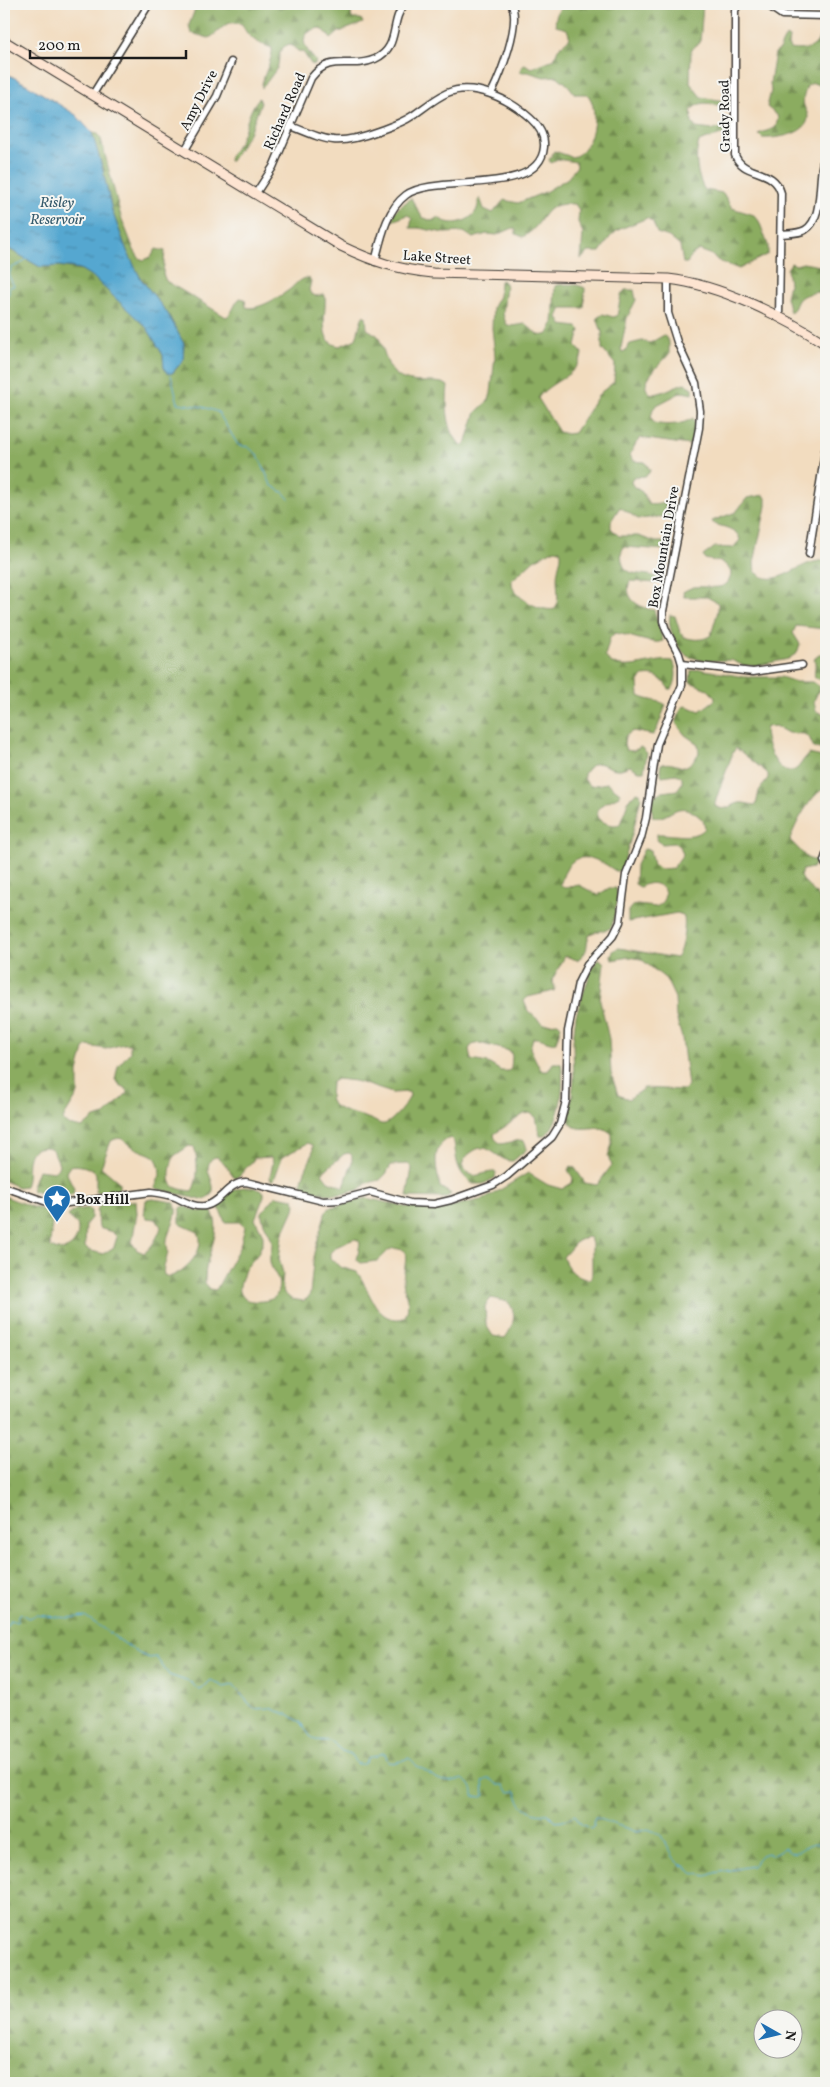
<svg xmlns="http://www.w3.org/2000/svg" width="830" height="2087" font-family="Vollkorn,serif">
<style>
.forest{fill:url(#forest-firs);stroke:#54643e;fill-rule:evenodd}
.water{fill:url(#water-ripples);stroke:#386276}
.lines{fill:none;stroke-linecap:round;stroke-linejoin:round}
.stream{stroke:#55a7d0;stroke-width:1}
.street-casing{stroke:#3c3934;stroke-width:9}
.secondary-casing{stroke:#3c3934;stroke-width:11}
.street{stroke:#fff;stroke-width:6}
.secondary{stroke:#fde4d1;stroke-width:9}
.labels{text-anchor:middle;stroke-width:4;stroke-linejoin:round;paint-order:stroke}
.street-label{font-size:14px;fill:#1c1c1c;stroke:#f6f6f2}
.poi-label{font-size:14px;font-weight:bold;fill:#1c1c1c;stroke:#f6f6f2;text-anchor:start}
.water-label{font-size:15px;font-style:italic;fill:#365b6d;stroke:#f6f6f2}
</style>
<defs>
<pattern id="forest-firs" width="22" height="20" patternUnits="userSpaceOnUse" patternTransform="scale(1.25)"><rect width="22" height="20" fill="#8bac60"/><path d="M5 1l3.5 6h-7zM16 11l3.5 6h-7z" fill="#718b4e"/></pattern>
<pattern id="water-ripples" width="26" height="14" patternUnits="userSpaceOnUse" patternTransform="scale(1.25)"><rect width="26" height="14" fill="#55a7d0"/><path d="M2 4q2-2 4 0t4 0M15 11q2-2 4 0t4 0" fill="none" stroke="#4687a8"/></pattern>
</defs>
<rect width="100%" height="100%" fill="#f6f6f2"/>
<filter id="ink" filterUnits="userSpaceOnUse"><feTurbulence type="fractalNoise" baseFrequency=".02" numOctaves="2"/><feDisplacementMap in="SourceGraphic" scale="10" xChannelSelector="R" yChannelSelector="G"/><feConvolveMatrix kernelMatrix="1 2 1 2 8 2 1 2 1" color-interpolation-filters="sRGB"/></filter>
<filter id="wash" filterUnits="userSpaceOnUse"><feTurbulence type="fractalNoise" baseFrequency=".0096" numOctaves="4" result="noise"/><feDisplacementMap in="SourceGraphic" scale="20" xChannelSelector="R" yChannelSelector="G"/><feGaussianBlur stdDeviation="1.12" result="paint"/><feColorMatrix in="noise" values="0 0 0 0 0 0 0 0 0 0 0 0 0 0 0 0 0 1.4 0 .05"/><feComposite in="paint" operator="in"/></filter>
<g filter="url(#wash)">
<rect width="100%" height="100%" fill="#f2dcbf"/>
<g class="forest">
<path d="M 197,4 L 354,4 L 351,14 L 352,19 L 361,19 L 363,23 L 339,32 L 331,39 L 325,31 L 319,28 C 295,34 305,49 316,61 L 315,65 L 311,64 L 303,52 L 298,51 L 290,44 C 275,49 281,58 277,68 C 276,70 264,86 262,88 C 260,80 274,58 272,48 C 258,43 248,39 242,24 C 223,19 223,31 209,38 L 191,33 L 189,25 Z"/>
<path d="M 574,4 L 703,4 L 700,43 L 694,46 L 691,52 L 690,83 L 701,97 L 724,101 L 726,104 C 714,109 705,96 691,110 L 692,123 L 696,128 L 713,130 L 724,127 L 729,132 C 725,135 706,139 699,142 C 694,155 697,179 705,190 L 723,193 L 732,208 L 754,215 L 759,221 L 768,245 L 768,254 L 739,269 L 719,261 L 710,254 L 699,250 L 693,254 L 687,263 L 683,263 L 680,246 L 669,237 L 657,233 L 653,222 L 647,218 L 618,230 L 610,237 L 600,252 L 589,252 L 581,259 L 583,233 L 578,222 L 579,210 L 575,204 C 538,202 549,222 523,237 L 516,234 L 516,230 L 513,228 L 497,235 L 487,234 L 473,238 L 464,232 L 444,233 L 419,228 L 410,228 L 412,219 L 408,215 L 392,221 L 395,211 L 411,198 L 422,217 L 432,221 L 438,217 C 451,230 480,220 478,201 L 480,198 L 484,209 L 493,213 L 504,200 L 518,203 L 545,192 L 568,178 L 577,166 L 576,162 L 557,159 L 551,163 L 549,160 L 554,151 L 572,157 C 593,153 601,108 587,94 L 575,94 L 568,85 L 557,76 L 544,77 L 528,72 L 520,72 L 522,65 L 525,64 L 531,68 L 554,59 L 558,49 L 570,38 L 567,29 L 556,26 C 554,22 557,12 560,8 L 569,8 Z"/>
<path d="M 823,34 L 826,46 L 826,87 L 813,83 L 807,86 C 805,92 802,99 804,106 C 805,109 808,113 808,117 C 808,135 774,139 762,138 L 758,134 L 775,128 L 778,119 L 777,115 L 767,107 L 771,91 L 770,83 L 775,53 L 779,50 L 786,36 L 789,38 L 788,45 L 790,49 C 804,51 816,50 820,35 Z"/>
<path d="M 259,98 L 261,103 L 249,133 L 231,161 L 229,161 C 229,154 234,151 238,144 C 247,130 247,111 259,98 Z"/>
<path d="M 92,133 L 97,134 L 101,139 L 121,217 L 134,250 L 139,258 L 144,260 L 151,257 L 156,249 L 165,251 L 163,274 L 166,281 L 226,317 C 233,314 234,303 240,298 L 245,299 L 246,307 C 257,311 279,297 289,290 C 297,284 298,278 309,278 L 311,281 L 309,290 L 311,294 L 316,296 L 324,294 L 325,296 C 327,311 316,343 340,346 L 356,339 L 362,318 L 364,315 L 366,317 L 367,329 L 377,335 C 385,347 384,363 395,374 C 411,388 438,377 448,386 C 446,405 446,432 462,446 L 467,441 L 476,412 L 489,400 L 491,393 L 495,356 L 492,328 L 493,307 L 499,296 L 500,281 L 502,280 L 506,285 L 503,314 L 506,324 L 511,326 L 525,324 C 534,329 536,339 548,334 L 553,324 L 555,286 C 563,283 578,284 585,288 L 584,308 L 562,308 L 558,317 L 562,325 L 577,327 L 580,330 L 576,346 L 582,353 C 580,376 549,381 538,398 L 559,432 L 567,434 L 574,433 L 600,393 L 614,382 L 615,364 L 602,349 L 602,332 L 597,318 L 603,314 L 613,317 L 617,316 L 621,295 L 625,290 L 634,290 L 636,300 L 627,318 L 621,348 L 622,352 L 625,351 L 630,344 L 642,341 L 650,343 L 664,335 L 669,342 L 669,354 C 664,361 640,380 647,390 C 649,393 652,394 654,394 C 664,393 676,385 685,383 L 693,389 L 693,394 L 682,392 L 657,405 L 653,409 L 651,417 L 654,423 C 666,426 683,425 693,418 C 697,425 694,438 689,445 L 641,438 L 636,443 L 630,455 L 633,461 L 645,462 L 650,470 L 649,473 L 645,476 L 633,477 L 631,482 L 633,486 L 642,492 L 649,504 C 658,507 665,499 674,506 L 675,512 L 670,516 L 638,519 L 620,507 L 611,521 L 611,528 L 619,536 L 638,536 L 656,542 L 666,542 L 668,546 L 666,550 L 624,547 C 621,551 621,555 622,561 C 625,579 646,571 658,578 L 656,583 L 630,581 C 623,598 639,608 654,610 L 663,641 C 653,646 628,634 615,633 L 610,638 L 605,656 C 619,678 653,657 673,661 C 677,668 677,682 672,689 L 669,689 C 661,678 657,674 643,676 L 638,684 L 639,696 C 648,701 660,700 666,705 L 657,729 L 653,735 L 633,731 L 625,736 L 624,744 L 626,750 L 633,751 L 641,747 L 647,753 L 644,771 L 639,771 L 630,766 C 627,767 624,768 621,769 C 604,771 599,752 584,774 L 584,779 L 590,786 L 607,783 L 620,793 L 619,796 L 603,804 L 597,810 L 598,818 C 603,823 613,827 620,824 L 629,799 L 637,792 L 640,793 L 641,797 L 633,831 L 621,871 L 615,871 C 602,860 576,848 566,870 C 563,874 562,880 560,885 L 565,888 L 579,885 L 598,895 L 609,888 L 616,888 L 618,898 L 612,926 C 605,934 598,928 589,935 C 585,948 590,951 577,960 L 565,956 L 552,980 L 555,988 L 554,991 L 528,997 L 524,1001 L 528,1011 L 543,1024 L 558,1023 L 561,1026 L 556,1042 C 549,1044 542,1037 533,1038 L 530,1048 L 539,1067 L 542,1071 L 548,1071 L 553,1063 L 558,1063 L 561,1064 C 565,1083 561,1125 544,1136 L 540,1136 L 536,1117 L 530,1113 L 524,1114 L 494,1134 L 495,1139 L 501,1144 L 521,1140 L 525,1142 L 527,1149 L 513,1161 C 497,1162 489,1139 472,1152 C 467,1155 464,1159 462,1165 C 473,1184 480,1171 496,1172 L 495,1178 L 483,1184 L 473,1184 C 456,1172 457,1162 454,1142 L 450,1138 C 429,1147 437,1169 440,1187 L 451,1194 L 445,1198 L 407,1197 L 412,1168 L 408,1164 L 391,1165 L 386,1174 L 380,1180 L 367,1183 L 360,1189 L 343,1194 L 324,1194 L 305,1188 L 302,1184 C 302,1170 314,1160 313,1145 L 308,1143 L 282,1157 L 274,1180 L 271,1180 L 270,1178 L 273,1162 L 271,1157 L 255,1158 L 239,1176 L 235,1178 L 224,1163 L 217,1157 C 210,1157 208,1164 208,1170 C 211,1182 221,1195 201,1200 L 155,1188 L 160,1175 C 159,1152 150,1156 135,1148 C 126,1143 123,1134 111,1141 L 101,1167 L 119,1182 L 119,1188 L 114,1192 L 96,1192 L 96,1173 C 89,1167 79,1164 70,1166 L 66,1172 L 74,1188 L 73,1194 L 62,1198 L 33,1191 L 32,1186 L 38,1170 L 54,1172 L 58,1168 L 59,1164 L 53,1150 C 48,1146 44,1147 38,1148 C 22,1153 31,1174 25,1186 L 18,1187 L 4,1181 L 4,246 L 40,267 L 59,266 L 82,270 L 93,277 L 147,328 L 163,355 L 164,368 L 173,373 L 183,360 L 184,344 L 168,314 L 141,279 L 127,251 L 112,211 L 102,167 ZM 555,549 L 560,550 C 563,557 559,562 558,570 C 555,582 561,598 555,609 C 543,612 522,601 515,591 C 512,588 512,584 512,580 L 534,560 ZM 479,1043 L 510,1051 L 512,1056 L 511,1069 L 508,1071 L 501,1071 L 488,1063 L 471,1060 L 469,1049 L 472,1045 ZM 123,1044 L 130,1044 L 130,1052 L 118,1066 L 115,1080 L 120,1085 L 126,1088 L 127,1093 L 105,1115 L 94,1118 L 82,1128 L 68,1125 L 63,1121 L 64,1117 L 78,1094 L 78,1072 L 84,1049 L 88,1046 L 106,1049 ZM 337,1079 L 355,1081 L 392,1093 L 409,1092 L 410,1096 C 407,1103 392,1123 384,1124 C 380,1125 374,1120 370,1119 C 358,1114 343,1113 333,1105 L 330,1099 L 331,1083 ZM 189,1146 L 194,1147 C 198,1159 199,1180 192,1191 C 187,1190 180,1190 175,1187 C 166,1182 171,1164 174,1156 ZM 349,1153 L 352,1155 L 352,1162 L 344,1187 L 328,1181 L 322,1173 L 344,1154 Z"/>
<path d="M 791,263 L 796,265 L 803,263 L 826,267 L 826,297 L 818,292 C 812,293 804,294 799,299 C 795,304 796,309 790,312 L 786,297 L 789,284 L 787,269 Z"/>
<path d="M 764,495 L 766,498 L 766,506 L 754,563 L 755,571 C 770,587 787,573 803,566 C 810,562 819,561 826,560 L 826,629 L 796,626 L 793,633 L 800,644 L 797,653 L 788,659 L 755,666 L 742,665 L 731,660 L 704,661 L 687,656 C 677,647 667,629 670,615 L 675,616 L 680,632 L 684,637 C 693,640 703,641 711,635 L 718,611 L 718,603 L 707,597 L 684,597 L 683,592 C 686,590 690,588 694,587 C 709,585 729,594 731,573 C 726,560 717,562 705,559 L 703,556 L 715,547 L 733,548 L 740,540 C 738,529 724,527 714,524 L 712,521 L 736,512 L 747,498 Z"/>
<path d="M 826,654 L 826,681 L 815,678 C 813,672 817,666 814,659 L 819,655 Z"/>
<path d="M 700,669 L 744,677 L 781,677 L 796,682 L 813,682 L 820,687 L 814,701 L 816,711 L 824,715 L 826,713 L 826,750 L 814,748 L 809,737 L 804,734 L 788,733 L 775,726 L 766,727 C 762,738 776,775 792,771 C 800,769 802,759 809,754 L 822,757 L 826,761 L 826,788 C 812,792 794,826 790,840 L 807,858 L 816,861 L 812,868 L 802,870 L 800,877 L 818,896 L 826,916 L 826,1151 L 824,1157 L 826,1162 L 826,2083 L 4,2083 L 4,1196 L 32,1207 L 53,1212 L 50,1244 L 51,1247 C 67,1257 82,1240 77,1224 L 68,1216 L 75,1210 L 88,1208 L 91,1211 L 91,1218 L 86,1224 L 85,1247 L 88,1250 L 103,1254 L 114,1247 L 117,1237 L 112,1232 L 99,1228 L 97,1210 L 100,1205 L 109,1202 L 136,1201 L 137,1213 L 132,1243 L 137,1250 L 144,1253 C 151,1249 159,1235 161,1227 L 156,1219 L 147,1218 L 144,1215 L 146,1200 L 153,1199 L 174,1202 C 181,1215 169,1227 167,1240 C 166,1245 169,1251 167,1256 C 166,1264 162,1267 164,1275 L 169,1277 C 185,1272 207,1250 198,1232 L 180,1224 L 180,1209 L 184,1206 L 198,1211 L 212,1212 C 222,1229 209,1250 206,1268 C 205,1273 205,1279 205,1284 L 209,1289 L 216,1290 L 240,1246 L 245,1227 L 239,1222 L 225,1222 L 218,1205 C 227,1189 247,1181 264,1192 L 264,1196 L 255,1219 L 263,1235 L 263,1243 L 257,1255 L 245,1269 L 239,1289 C 240,1293 242,1296 245,1299 C 252,1303 275,1302 277,1294 C 283,1277 271,1273 270,1261 C 269,1253 274,1246 271,1238 C 268,1229 261,1222 262,1212 L 276,1196 L 294,1199 L 296,1205 L 282,1236 L 280,1251 L 279,1259 L 283,1273 L 282,1286 L 284,1293 L 291,1299 L 303,1301 L 308,1298 L 310,1294 L 314,1253 L 326,1211 L 331,1207 L 367,1198 L 405,1207 L 439,1209 L 485,1199 L 528,1173 L 548,1185 L 562,1189 L 572,1183 L 573,1178 L 568,1170 L 570,1166 L 575,1168 L 585,1183 L 597,1185 L 612,1165 L 608,1157 L 612,1144 L 612,1134 C 597,1119 576,1138 569,1120 L 574,1080 L 573,1041 L 576,1015 L 592,968 L 597,960 L 600,959 L 604,963 L 600,1000 L 609,1039 L 611,1073 L 618,1095 L 629,1099 L 644,1088 L 684,1090 L 688,1086 L 682,1038 L 676,1017 L 675,998 L 666,979 L 641,959 L 629,957 L 612,960 L 611,955 L 614,950 L 619,948 L 676,958 C 682,952 687,921 683,915 L 677,913 L 628,922 L 628,911 L 632,906 L 637,905 L 656,907 C 664,902 667,896 663,888 C 655,882 649,882 640,887 L 635,884 L 636,865 L 644,849 L 650,850 L 653,865 L 661,869 L 673,868 L 683,854 L 680,846 L 674,843 L 662,844 L 657,840 L 657,834 C 669,833 696,841 705,828 L 703,820 C 676,794 672,821 653,817 C 648,790 658,793 677,790 L 682,783 L 682,777 L 676,774 L 662,776 L 660,770 L 661,764 C 681,760 682,778 699,753 L 698,744 L 685,735 L 676,723 L 682,707 L 686,706 L 700,711 L 715,700 L 715,697 L 707,689 L 690,682 L 691,671 ZM 736,748 L 765,771 L 768,774 L 768,778 L 759,791 L 756,805 C 750,805 744,802 739,803 C 729,806 725,812 715,806 C 714,801 730,762 733,752 ZM 587,1237 L 590,1238 L 592,1244 L 592,1275 L 590,1279 C 578,1280 566,1268 563,1257 L 577,1241 ZM 354,1239 L 358,1240 L 360,1243 L 357,1260 L 361,1263 L 377,1261 C 389,1253 387,1244 405,1251 C 407,1260 404,1270 403,1279 C 403,1293 413,1304 404,1318 C 376,1326 370,1289 357,1272 L 340,1267 L 330,1258 L 330,1253 L 336,1247 ZM 491,1298 L 508,1302 C 518,1313 513,1327 505,1338 L 493,1336 L 486,1325 L 485,1306 ZM 762,2020 L 792,2020 L 792,2050 L 762,2050 Z"/>
</g>
<path class="water" d="M 4,72 L 33,88 L 76,115 L 92,133 L 102,167 L 112,211 L 127,251 L 141,279 L 168,314 L 184,344 L 183,361 L 171,374 L 167,373 L 164,368 L 163,355 L 147,328 L 93,277 L 80,269 L 59,266 L 40,267 L 4,246 Z"/>
<g class="lines">
<g class="stream">
<path d="M 4,299 L 9,293 L 9,287 L 14,286 L 9,276 L 11,268 L 22,263 L 26,259"/>
<path d="M 171,375 L 178,403 L 203,407 L 218,412 L 238,445 L 248,447 L 258,455 L 271,485 L 284,493 L 289,499"/>
<path d="M 4,1628 L 8,1626 L 10,1620 L 17,1622 L 18,1615 L 20,1613 L 28,1618 L 36,1615 L 68,1618 L 85,1616 L 138,1653 L 149,1658 L 156,1657 L 169,1675 L 192,1683 L 196,1688 L 201,1690 L 211,1680 L 224,1687 L 233,1685 L 254,1709 L 270,1708 L 284,1714 L 288,1714 L 300,1722 L 310,1736 L 315,1740 L 330,1741 L 342,1751 L 351,1754 C 355,1761 354,1765 364,1764 L 368,1757 C 375,1758 379,1753 385,1753 L 388,1762 C 394,1764 402,1761 408,1758 C 413,1760 413,1762 417,1766 C 419,1768 422,1768 424,1770 C 440,1781 443,1784 462,1779 C 469,1782 474,1788 473,1796 L 482,1797 L 484,1796 L 483,1782 L 487,1779 L 491,1779 L 498,1785 L 503,1785 L 509,1792 L 516,1791 C 520,1809 532,1814 548,1814 L 556,1822 L 563,1821 L 575,1815 L 581,1824 L 591,1829 L 594,1826 L 593,1823 L 595,1818 L 597,1818 L 637,1832 L 648,1829 L 660,1834 L 674,1858 L 680,1864 L 687,1867 L 692,1873 L 707,1876 L 714,1873 L 752,1866 L 761,1855 L 767,1853 L 771,1855 L 784,1848 L 791,1853 C 803,1852 804,1843 821,1844 L 826,1854"/>
</g>
</g>
</g>
<g filter="url(#ink)">
<g class="lines">
<defs>
<g id="street">
<path d="M 739,4 L 735,10 L 735,155 C 743,177 774,167 781,193 L 779,317"/>
<path d="M 766,4 L 782,15 L 826,16"/>
<path d="M 93,94 L 149,4"/>
<path d="M 491,94 C 500,76 522,22 511,4"/>
<path d="M 291,126 C 330,142 337,146 378,131 C 389,127 402,123 412,116 C 424,108 434,99 447,93 C 474,81 510,100 530,118 C 539,126 545,135 544,147 C 540,198 435,173 406,195 C 386,210 381,239 375,262"/>
<path d="M 185,150 L 217,96 L 231,62"/>
<path d="M 256,193 L 273,167 L 311,78 C 331,52 350,70 375,59 C 401,47 389,21 405,4"/>
<path d="M 781,234 C 788,233 798,234 805,230 C 826,218 816,172 826,151"/>
<path d="M 809,554 L 826,445"/>
<path d="M 682,664 L 753,672 L 802,665"/>
<path d="M 826,855 L 824,861 L 826,865"/>
<path d="M 4,1187 L 47,1202 L 60,1204 L 151,1192 C 159,1193 167,1194 175,1197 C 184,1201 194,1208 205,1206 C 221,1203 228,1182 246,1182 L 323,1201 L 339,1200 L 370,1192 L 410,1203 L 434,1204 L 451,1200 L 493,1185 L 507,1176 L 552,1137 L 560,1124 L 566,1101 L 568,1031 L 578,983 L 587,965 L 613,936 L 620,922 L 626,875 L 641,838 L 646,818 L 657,744 L 682,685 L 682,664 L 679,654 L 666,630 L 663,621 L 663,611 L 699,428 L 700,411 L 696,383 L 677,342 L 668,313 L 668,279"/>
</g>
<path id="secondary" d="M 4,41 L 341,246 C 372,261 399,270 433,273 L 668,279 C 721,285 782,316 826,344"/>
</defs>
<use href="#street" class="street-casing"/>
<use href="#secondary" class="secondary-casing"/>
<use href="#street" class="street"/>
<use href="#secondary" class="secondary"/>
</g>
</g>
<defs>
<symbol id="sight-pin" viewBox="-11 -11 22 30"><path d="M0 17L-7.5 6A9.5 9.5 0 1 1 7.5 6Z" fill="#1f6fb2" stroke="#f6f6f2"/><path d="M0-6L1.8-2.2L6-1.7L2.9 1.2L3.7 5.4L0 3.3L-3.7 5.4L-2.9 1.2L-6-1.7L-1.8-2.2Z" fill="#fff"/></symbol>
</defs>
<g fill-rule="evenodd">
<use href="#sight-pin" x="41" y="1183" width="32" height="43"/>
</g>
<g class="labels">
<g class="street-label">
<text transform="translate(198 100) rotate(-63)" y="5">Amy Drive</text>
<text transform="translate(284 111) rotate(-66)" y="5">Richard Road</text>
<text transform="translate(724 116) rotate(-91)" y="5">Grady Road</text>
<text transform="translate(437 257) rotate(4)" y="5">Lake Street</text>
<text transform="translate(663 547) rotate(-80)" y="5">Box Mountain Drive</text>
</g>
<g class="poi-label">
<text x="76" y="1204">Box Hill</text>
</g>
<g class="water-label">
<text x="57" y="207">Risley<tspan x="57" dy="17">Reservoir</tspan></text>
</g>
</g>
<rect width="830" height="2087" fill="none" stroke="#f6f6f2" stroke-width="20"/>
<g transform="translate(778 2034) rotate(98)"><circle r="24" fill="#f6f6f2" stroke="#9f9f9c"/>
<path d="M0-4L9 19L0 12L-9 19Z" fill="#1f6fb2"/>
<text y="-8" font-size="14" font-weight="bold" text-anchor="middle" fill="#1c1c1c">N</text>
</g>
<path d="M30 50v8h156v-8" fill="none" stroke="#1c1c1c" stroke-width="2.5"/>
<text x="38" y="50" font-size="15" fill="#1c1c1c" stroke="#f6f6f2" stroke-width="4" paint-order="stroke">200 m</text>
</svg>
